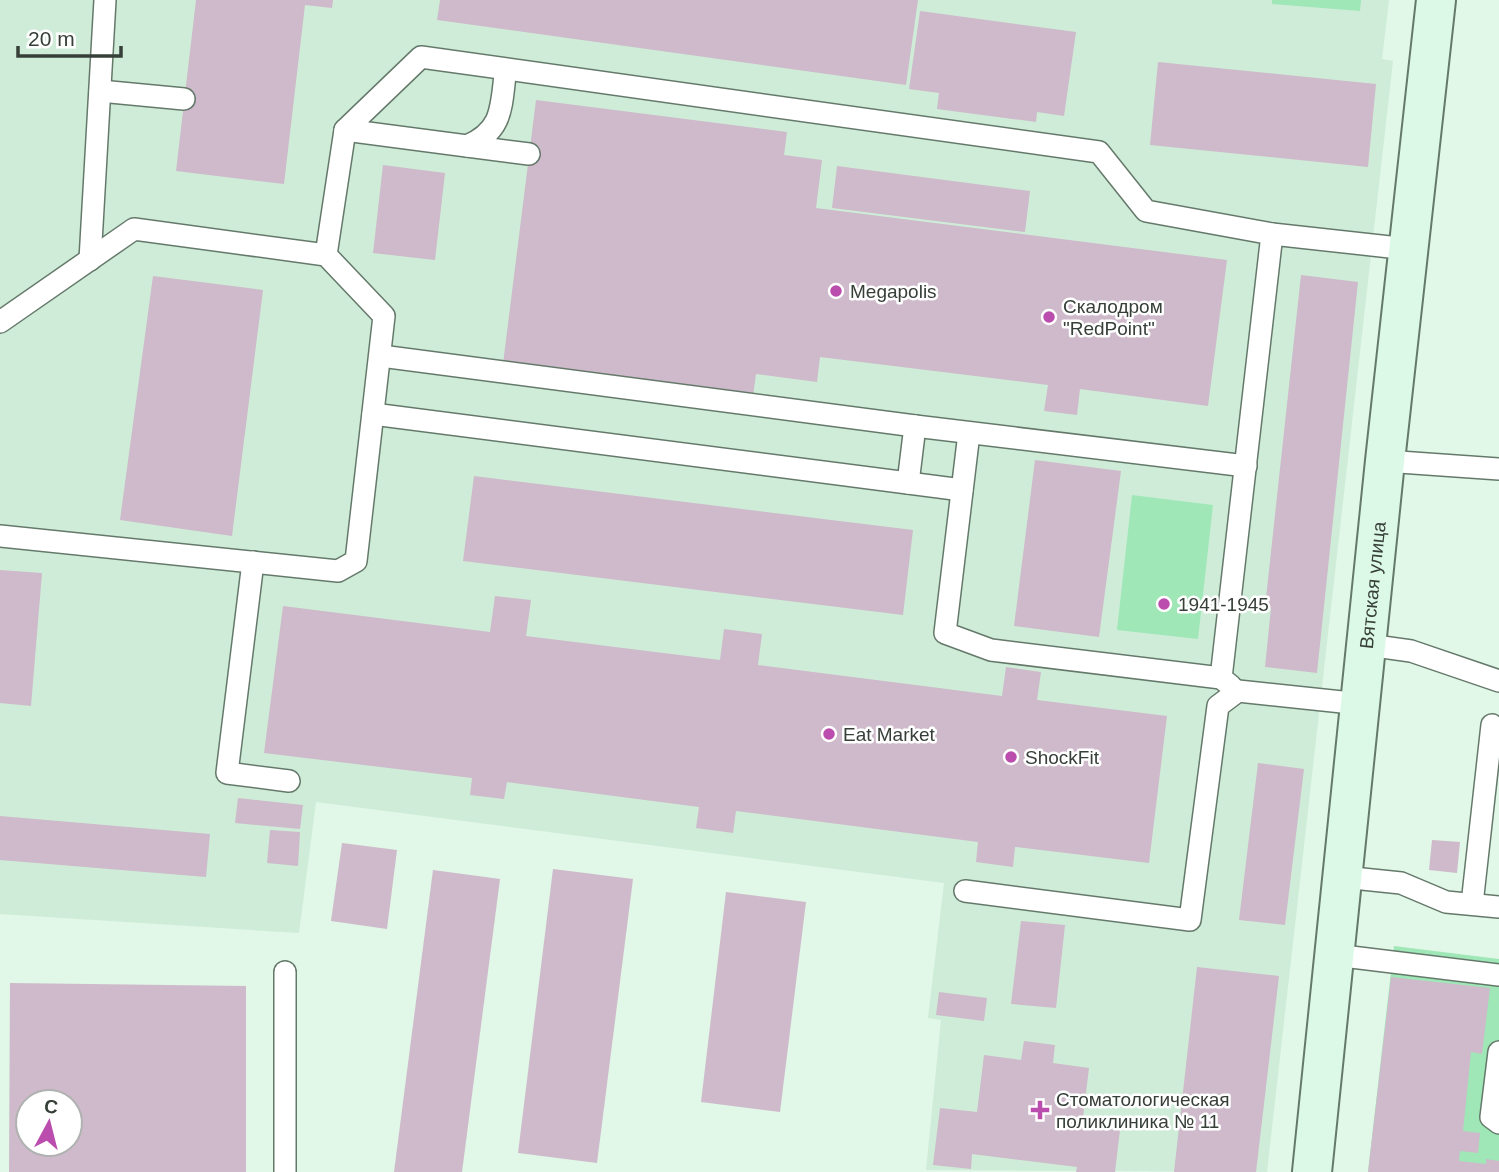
<svg xmlns="http://www.w3.org/2000/svg" width="1499" height="1172" font-family="Arial,sans-serif">
<style>
.built{fill:#cfecd8}
.green{fill:#9fe7b7}
.building{fill:#cebaca;fill-rule:evenodd}
.lines{fill:none;stroke-linecap:round;stroke-linejoin:round}
.lane-casing{stroke:#65796b;stroke-width:24}
.secondary-casing{stroke:#65796b;stroke-width:42}
.lane{stroke:#fff;stroke-width:21}
.secondary{stroke:#dcf8e6;stroke-width:38}
.poi-dot{fill:#ba4dad;stroke:#fff;stroke-width:2.5}
.labels{text-anchor:middle;stroke-width:5;stroke-linejoin:round;paint-order:stroke}
.poi-label{font-size:19px;fill:#373f39;stroke:#fff;text-anchor:start}
.street-label{font-size:19px;fill:#373f39;stroke:#fff}
</style>
<rect width="100%" height="100%" fill="#e1f7e7"/>
<path class="built" d="M 0,0 L 1389,0 L 1382,59 L 1393,61 L 1267,1172 L 926,1170 L 941,1020 L 928,1018 L 944,883 L 316,802 L 299,933 L 0,914 Z"/>
<g class="green">
<path d="M 1272,0 L 1361,0 L 1360,11 L 1272,4 Z"/>
<path d="M 1132,495 L 1213,505 L 1198,639 L 1117,630 Z"/>
<path d="M 1394,946 L 1499,959 L 1499,1172 L 1368,1172 Z"/>
</g>
<g class="building">
<path d="M 196,0 L 333,0 L 332,8 L 305,5 L 284,184 L 176,171 Z"/>
<path d="M 440,0 L 918,0 L 906,85 L 437,20 Z"/>
<path d="M 920,11 L 1076,32 L 1064,116 L 1037,112 L 1036,122 L 937,109 L 939,93 L 909,89 Z"/>
<path d="M 1158,62 L 1376,84 L 1368,167 L 1150,145 Z"/>
<path d="M 536,100 L 787,132 L 784,155 L 822,160 L 816,208 L 1227,260 L 1208,406 L 1080,389 L 1077,415 L 1044,411 L 1048,385 L 820,357 L 817,382 L 756,374 L 753,396 L 503,364 Z"/>
<path d="M 383,165 L 445,173 L 435,260 L 373,253 Z"/>
<path d="M 837,166 L 1030,191 L 1025,232 L 832,208 Z"/>
<path d="M 1301,275 L 1358,282 L 1317,673 L 1265,667 L 1271,608 L 1265,607 Z"/>
<path d="M 153,276 L 263,290 L 232,536 L 120,520 Z"/>
<path d="M 1035,460 L 1121,471 L 1099,637 L 1014,626 Z"/>
<path d="M 474,476 L 913,530 L 903,615 L 463,561 Z"/>
<path d="M 0,570 L 42,573 L 31,706 L 0,703 Z"/>
<path d="M 495,596 L 531,600 L 526,636 L 720,660 L 724,629 L 762,634 L 758,665 L 1002,696 L 1006,667 L 1041,672 L 1037,700 L 1167,716 L 1149,863 L 1015,847 L 1013,867 L 976,862 L 978,842 L 736,811 L 733,833 L 696,828 L 699,807 L 507,782 L 504,799 L 470,795 L 472,778 L 264,753 L 283,606 L 490,632 Z"/>
<path d="M 1258,763 L 1304,769 L 1285,925 L 1239,920 Z"/>
<path d="M 238,798 L 303,805 L 300,829 L 235,823 Z"/>
<path d="M 0,816 L 210,834 L 206,877 L 0,860 Z"/>
<path d="M 270,830 L 300,832 L 298,866 L 267,863 Z"/>
<path d="M 1432,840 L 1460,842 L 1457,873 L 1429,870 Z"/>
<path d="M 342,843 L 397,850 L 387,929 L 331,921 Z"/>
<path d="M 553,869 L 633,879 L 597,1163 L 518,1153 Z"/>
<path d="M 433,870 L 500,879 L 462,1172 L 394,1172 Z"/>
<path d="M 726,892 L 806,902 L 780,1112 L 701,1102 Z"/>
<path d="M 1021,921 L 1065,925 L 1056,1008 L 1011,1004 Z"/>
<path d="M 1197,967 L 1279,976 L 1256,1172 L 1174,1172 Z"/>
<path d="M 1391,977 L 1490,988 L 1482,1054 L 1471,1052 L 1463,1131 L 1480,1133 L 1478,1153 L 1460,1151 L 1459,1161 L 1486,1164 L 1486,1159 L 1499,1161 L 1499,1172 L 1368,1172 Z"/>
<path d="M 10,983 L 246,986 L 246,1172 L 9,1172 ZM 28,1102 L 70,1102 L 70,1144 L 28,1144 Z"/>
<path d="M 939,992 L 987,998 L 984,1021 L 936,1015 Z"/>
<path d="M 1024,1041 L 1055,1045 L 1053,1063 L 1089,1068 L 1082,1126 L 1120,1130 L 1115,1172 L 1076,1172 L 1077,1167 L 972,1154 L 971,1169 L 933,1165 L 940,1108 L 977,1112 L 984,1055 L 1021,1060 Z"/>
</g>
<g class="lines">
<defs>
<g id="lane">
<path d="M 100,91 L 184,99"/>
<path d="M 345,130 L 467,146 C 502,131 501,109 505,75"/>
<path d="M 467,146 L 529,154"/>
<path d="M 1272,234 L 1408,249"/>
<path d="M 326,255 L 345,130 L 421,57 L 1099,152 L 1146,211 L 1272,234 L 1221,678"/>
<path d="M 90,260 L 105,0"/>
<path d="M 0,322 L 134,229 L 326,255 L 384,316 L 356,561 L 338,571 L 0,536"/>
<path d="M 373,414 L 908,483 L 915,426 L 381,356"/>
<path d="M 915,426 L 1246,466"/>
<path d="M 969,433 L 945,633 L 991,650 L 1221,678 L 1231,686"/>
<path d="M 1385,461 L 1499,469"/>
<path d="M 908,483 L 962,490"/>
<path d="M 253,562 L 227,773 L 289,781"/>
<path d="M 1368,645 L 1411,651 L 1499,681"/>
<path d="M 1343,877 L 1401,883 L 1446,902 L 1499,907"/>
<path d="M 965,891 L 1190,920 L 1218,706 L 1238,691 L 1361,704"/>
<path d="M 1472,904 L 1492,725"/>
<path d="M 1335,955 L 1499,975"/>
<path d="M 1499,1052 L 1491,1117 L 1499,1123"/>
<path d="M 285,1172 L 285,972"/>
</g>
<g id="secondary">
<path id="s1" d="M 1312,1172 L 1385,461 L 1436,0"/>
</g>
</defs>
<use href="#lane" class="lane-casing"/>
<use href="#secondary" class="secondary-casing"/>
<use href="#lane" class="lane"/>
<use href="#secondary" class="secondary"/>
</g>
<g class="poi-dot">
<circle cx="836" cy="291" r="7"/>
<circle cx="1049" cy="317" r="7"/>
<circle cx="1164" cy="604" r="7"/>
<circle cx="829" cy="734" r="7"/>
<circle cx="1011" cy="757" r="7"/>
<path d="M1036.5 1099.5h7v7h7v7h-7v7h-7v-7h-7v-7h7z"/>
</g>
<g class="labels">
<g class="poi-label">
<text x="850" y="298">Megapolis</text>
<text x="1063" y="313">Скалодром<tspan x="1063" dy="22">"RedPoint"</tspan></text>
<text x="1178" y="611">1941-1945</text>
<text x="843" y="741">Eat Market</text>
<text x="1025" y="764">ShockFit</text>
<text x="1056" y="1106">Стоматологическая<tspan x="1056" dy="22">поликлиника № 11</tspan></text>
</g>
<g class="street-label">
<text dy="7" stroke="none"><textPath href="#s1" startOffset="590">Вятская улица</textPath></text>
</g>
</g>
<g transform="translate(49 1123) rotate(7)"><circle r="33" fill="#ffffff" stroke="#afb2b0" stroke-width="2"/>
<path d="M0-5L12 26L0 18L-12 26Z" fill="#ba4dad"/>
<text y="-10" font-size="19" font-weight="bold" text-anchor="middle" fill="#373f39">С</text>
</g>
<path d="M18 46v10h103v-10" fill="none" stroke="#373f39" stroke-width="3.5"/>
<text x="28" y="46" font-size="21" fill="#373f39" stroke="#ffffff" stroke-width="5" paint-order="stroke">20 m</text>
</svg>
